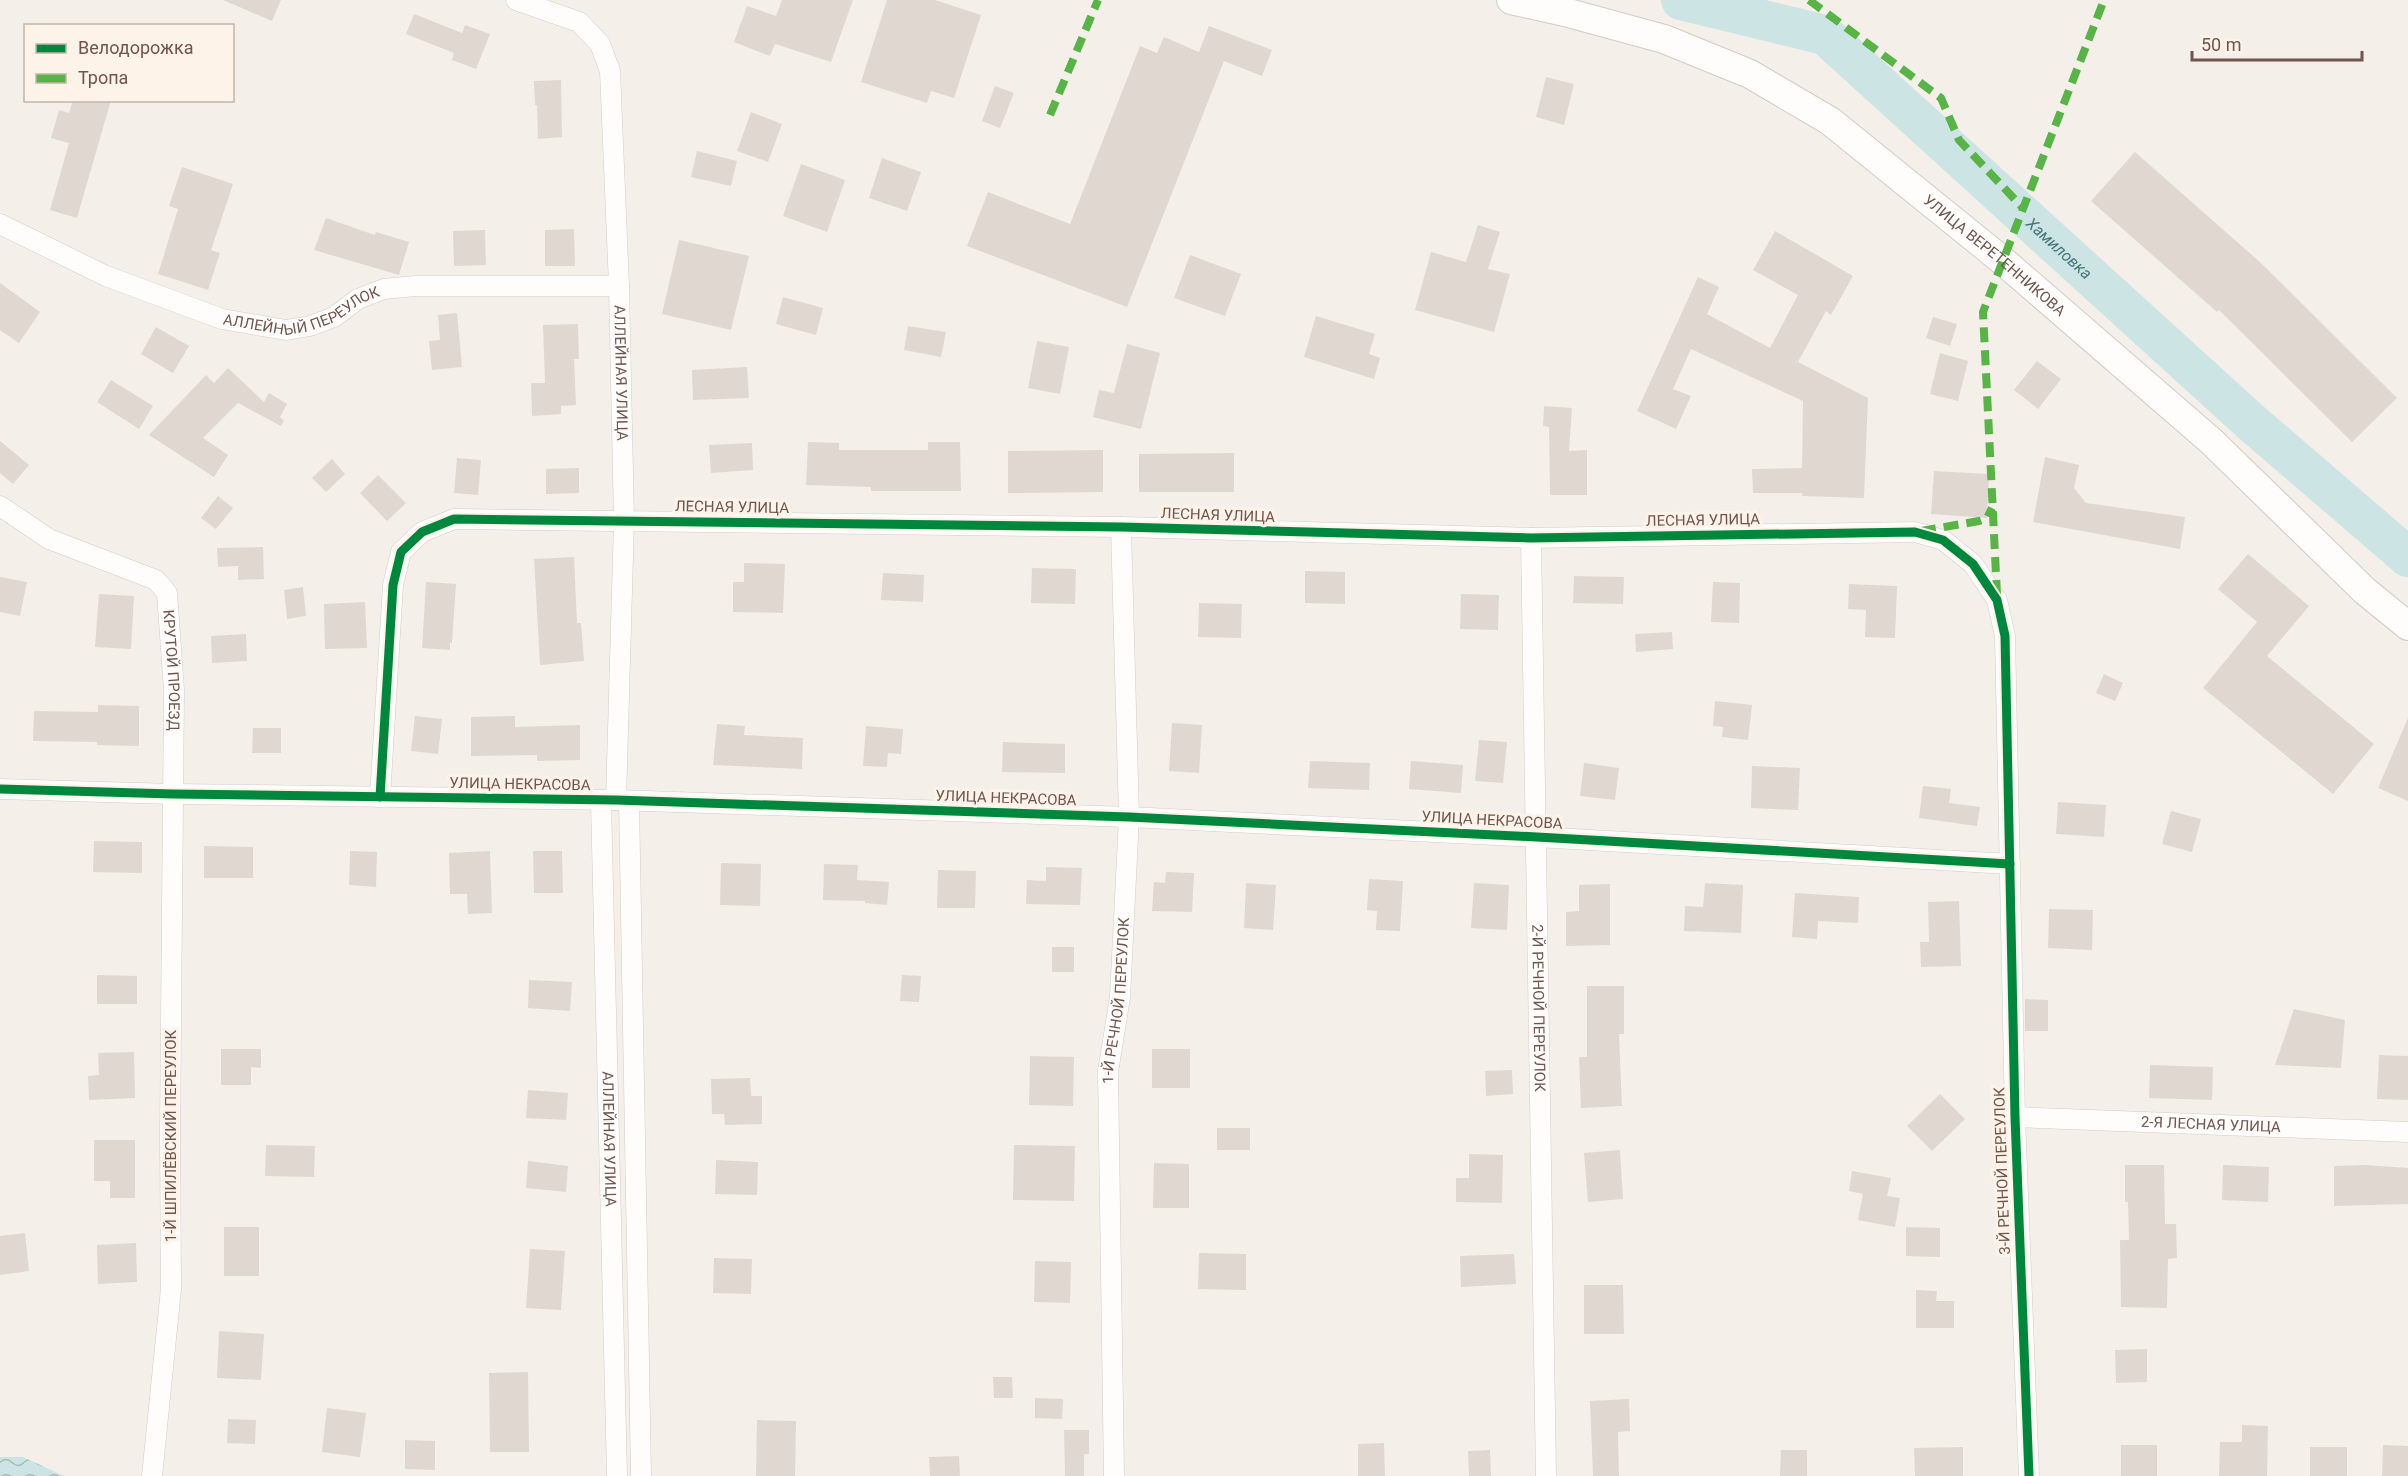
<svg xmlns="http://www.w3.org/2000/svg" width="2408" height="1476" font-family="Roboto,sans-serif">
<style>
.water{fill:url(#water-waves)}
.lines{fill:none;stroke-linecap:round;stroke-linejoin:round}
.river{stroke:#cce4e3;stroke-width:40}
.building{fill:#e1d7d1}
.street-casing{stroke:#d3ccc7;stroke-width:21}
.secondary-casing{stroke:#d4cac6;stroke-width:30}
.street{stroke:#fefdfc;stroke-width:20}
.secondary{stroke:#fefdfc;stroke-width:28}
.quiet{stroke:#59b447;stroke-width:8;stroke-dasharray:15 8;stroke-linecap:butt}
.cycleway-casing{stroke:#fdf3e9;stroke-width:13}
.cycleway{stroke:#00873e;stroke-width:9}
.labels{text-anchor:middle;stroke-width:6;stroke-linejoin:round;paint-order:stroke}
.street-label{font-size:15px;fill:#6f554c;stroke:#fdf3e9}
.water-label{font-size:16px;font-style:italic;fill:#45777b;stroke:#fdf3e9}
</style>
<defs>
<pattern id="water-waves" width="16" height="10" patternUnits="userSpaceOnUse" patternTransform="scale(1.5)"><rect width="16" height="10" fill="#cce4e3"/><path d="M0 5q4-4 8 0t8 0" fill="none" stroke="#aabcba"/></pattern>
</defs>
<rect width="100%" height="100%" fill="#f5efe9"/>
<path class="water" d="M 0,1457 L 23,1457 L 64,1476 L 0,1476 Z"/>
<g class="lines">
<path class="river" id="s1" d="M 1681,0 L 1825,35 L 2252,423 L 2408,557"/>
</g>
<g class="building">
<path d="M 223,0 L 281,0 L 272,21 Z"/>
<path d="M 782,0 L 853,0 L 831,62 L 775,44 L 770,56 L 734,42 L 747,6 L 776,16 Z"/>
<path d="M 887,0 L 935,0 L 981,15 L 954,98 L 931,91 L 927,103 L 861,82 Z"/>
<path d="M 414,14 L 462,33 L 465,25 L 490,34 L 476,69 L 452,60 L 454,53 L 406,34 Z"/>
<path d="M 1209,26 L 1272,50 L 1262,76 L 1224,61 L 1127,307 L 967,246 L 988,192 L 1070,224 L 1140,46 L 1157,53 L 1164,37 L 1199,52 Z"/>
<path d="M 1546,77 L 1574,84 L 1564,125 L 1536,117 Z"/>
<path d="M 561,80 L 562,137 L 538,139 L 537,105 L 535,105 L 534,81 Z"/>
<path d="M 995,86 L 1014,93 L 1000,128 L 982,121 Z"/>
<path d="M 73,100 L 111,100 L 77,218 L 50,210 L 69,143 L 51,138 L 59,110 L 69,113 Z"/>
<path d="M 751,112 L 782,124 L 768,162 L 737,151 Z"/>
<path d="M 697,151 L 737,161 L 731,186 L 691,177 Z"/>
<path d="M 2135,152 L 2261,263 L 2397,398 L 2352,442 L 2219,310 L 2217,312 L 2091,201 Z"/>
<path d="M 882,158 L 921,172 L 907,211 L 869,198 Z"/>
<path d="M 801,164 L 845,180 L 827,232 L 783,216 Z"/>
<path d="M 182,167 L 233,184 L 211,250 L 220,253 L 208,290 L 158,274 L 178,209 L 169,206 Z"/>
<path d="M 326,218 L 375,235 L 376,232 L 409,242 L 399,275 L 314,250 Z"/>
<path d="M 1478,225 L 1500,232 L 1488,269 L 1510,274 L 1494,332 L 1415,310 L 1431,252 L 1466,262 Z"/>
<path d="M 574,229 L 575,266 L 545,266 L 545,230 Z"/>
<path d="M 485,230 L 486,265 L 454,266 L 453,231 Z"/>
<path d="M 1775,231 L 1853,276 L 1831,315 L 1826,311 L 1798,362 L 1868,398 L 1864,498 L 1802,496 L 1802,493 L 1753,493 L 1752,469 L 1802,468 L 1803,401 L 1691,349 L 1673,389 L 1691,396 L 1676,429 L 1637,411 L 1698,277 L 1719,287 L 1707,314 L 1770,348 L 1798,295 L 1753,270 Z"/>
<path d="M 679,240 L 749,256 L 731,330 L 662,314 Z"/>
<path d="M 1190,255 L 1241,274 L 1225,316 L 1174,298 Z"/>
<path d="M 0,283 L 40,312 L 19,343 L 0,330 Z"/>
<path d="M 783,297 L 823,308 L 816,335 L 776,324 Z"/>
<path d="M 457,313 L 462,367 L 432,370 L 429,341 L 440,340 L 438,315 Z"/>
<path d="M 1316,316 L 1375,334 L 1369,354 L 1380,358 L 1374,379 L 1304,357 Z"/>
<path d="M 1933,317 L 1957,324 L 1950,346 L 1926,338 Z"/>
<path d="M 578,324 L 579,359 L 574,359 L 576,405 L 561,406 L 561,414 L 532,416 L 531,383 L 545,383 L 543,325 Z"/>
<path d="M 908,326 L 946,332 L 941,357 L 904,350 Z"/>
<path d="M 156,327 L 189,346 L 173,373 L 141,354 Z"/>
<path d="M 1037,341 L 1069,347 L 1060,394 L 1028,388 Z"/>
<path d="M 1127,344 L 1160,353 L 1141,429 L 1093,417 L 1099,390 L 1114,393 Z"/>
<path d="M 1940,353 L 1968,361 L 1958,401 L 1930,394 Z"/>
<path d="M 2037,361 L 2061,379 L 2038,409 L 2014,390 Z"/>
<path d="M 747,367 L 749,398 L 693,400 L 692,370 Z"/>
<path d="M 228,368 L 264,402 L 269,393 L 287,404 L 280,417 L 284,421 L 281,426 L 238,403 L 203,438 L 228,455 L 214,477 L 149,435 L 206,375 L 214,383 Z"/>
<path d="M 111,380 L 153,406 L 139,429 L 97,402 Z"/>
<path d="M 1544,406 L 1572,408 L 1569,451 L 1587,450 L 1587,495 L 1550,495 L 1549,427 L 1543,426 Z"/>
<path d="M 0,441 L 29,465 L 13,484 L 0,473 Z"/>
<path d="M 808,442 L 839,443 L 839,450 L 928,450 L 928,442 L 960,442 L 961,491 L 871,491 L 871,487 L 806,485 Z"/>
<path d="M 752,443 L 753,470 L 711,473 L 709,445 Z"/>
<path d="M 1103,450 L 1103,492 L 1008,493 L 1008,451 Z"/>
<path d="M 1234,453 L 1234,492 L 1139,492 L 1139,454 Z"/>
<path d="M 2045,457 L 2079,465 L 2074,488 L 2086,503 L 2185,517 L 2180,549 L 2033,522 Z"/>
<path d="M 457,458 L 481,460 L 478,495 L 454,493 Z"/>
<path d="M 332,459 L 345,474 L 326,492 L 312,478 Z"/>
<path d="M 579,468 L 579,493 L 546,494 L 546,469 Z"/>
<path d="M 1934,471 L 1989,474 L 1987,518 L 1931,514 Z"/>
<path d="M 378,475 L 406,503 L 387,521 L 360,493 Z"/>
<path d="M 218,496 L 233,508 L 216,529 L 201,518 Z"/>
<path d="M 263,547 L 264,579 L 238,580 L 238,566 L 218,567 L 217,548 Z"/>
<path d="M 2248,554 L 2309,606 L 2267,656 L 2374,744 L 2333,794 L 2203,688 L 2257,622 L 2218,589 Z"/>
<path d="M 574,557 L 577,623 L 581,623 L 584,661 L 540,665 L 534,559 Z"/>
<path d="M 744,563 L 785,564 L 783,613 L 733,612 L 733,582 L 744,582 Z"/>
<path d="M 1032,568 L 1076,569 L 1075,604 L 1031,603 Z"/>
<path d="M 1305,571 L 1345,572 L 1345,604 L 1305,603 Z"/>
<path d="M 883,573 L 924,575 L 923,602 L 881,600 Z"/>
<path d="M 1574,576 L 1624,577 L 1623,604 L 1573,603 Z"/>
<path d="M 0,577 L 27,582 L 20,616 L 0,612 Z"/>
<path d="M 426,582 L 456,584 L 452,643 L 450,643 L 450,650 L 422,648 Z"/>
<path d="M 1713,582 L 1740,583 L 1739,623 L 1711,622 Z"/>
<path d="M 1849,584 L 1897,586 L 1895,638 L 1865,637 L 1866,610 L 1848,609 Z"/>
<path d="M 303,587 L 306,616 L 287,619 L 284,590 Z"/>
<path d="M 99,594 L 134,596 L 131,649 L 95,647 Z"/>
<path d="M 1461,594 L 1499,595 L 1498,630 L 1460,629 Z"/>
<path d="M 365,602 L 367,648 L 325,649 L 324,604 Z"/>
<path d="M 1199,603 L 1242,604 L 1241,638 L 1198,637 Z"/>
<path d="M 1672,632 L 1673,649 L 1636,652 L 1635,634 Z"/>
<path d="M 246,634 L 247,661 L 212,663 L 211,636 Z"/>
<path d="M 2104,674 L 2123,683 L 2115,701 L 2096,693 Z"/>
<path d="M 1715,701 L 1752,705 L 1748,740 L 1722,737 L 1723,727 L 1713,726 Z"/>
<path d="M 98,705 L 139,706 L 139,746 L 97,745 L 97,742 L 33,741 L 34,711 L 98,712 Z"/>
<path d="M 415,716 L 442,719 L 438,754 L 411,751 Z"/>
<path d="M 515,716 L 515,727 L 580,725 L 580,760 L 537,761 L 537,755 L 471,756 L 471,717 Z"/>
<path d="M 2408,718 L 2408,801 L 2378,788 Z"/>
<path d="M 1172,723 L 1202,725 L 1199,773 L 1169,771 Z"/>
<path d="M 717,724 L 745,726 L 744,735 L 803,738 L 802,769 L 713,765 Z"/>
<path d="M 866,726 L 903,729 L 901,754 L 888,753 L 887,767 L 863,766 Z"/>
<path d="M 253,728 L 281,728 L 281,753 L 252,753 Z"/>
<path d="M 1479,740 L 1507,742 L 1503,783 L 1475,781 Z"/>
<path d="M 1003,742 L 1065,744 L 1065,773 L 1002,772 Z"/>
<path d="M 1310,761 L 1370,763 L 1369,790 L 1308,788 Z"/>
<path d="M 1411,761 L 1463,765 L 1461,793 L 1409,789 Z"/>
<path d="M 1584,763 L 1619,768 L 1615,800 L 1580,796 Z"/>
<path d="M 1752,766 L 1800,768 L 1798,810 L 1751,808 Z"/>
<path d="M 1923,786 L 1951,789 L 1949,803 L 1980,807 L 1977,826 L 1919,818 Z"/>
<path d="M 2058,802 L 2106,805 L 2104,837 L 2056,834 Z"/>
<path d="M 2171,811 L 2201,819 L 2192,852 L 2162,844 Z"/>
<path d="M 94,841 L 142,842 L 142,873 L 93,872 Z"/>
<path d="M 204,846 L 253,847 L 253,878 L 204,878 Z"/>
<path d="M 350,851 L 377,852 L 376,887 L 349,885 Z"/>
<path d="M 490,851 L 492,913 L 468,914 L 467,894 L 450,894 L 449,853 Z"/>
<path d="M 533,851 L 562,851 L 563,893 L 534,893 Z"/>
<path d="M 721,863 L 761,864 L 760,906 L 720,905 Z"/>
<path d="M 824,864 L 858,865 L 857,880 L 889,882 L 887,905 L 865,903 L 865,901 L 823,900 Z"/>
<path d="M 1046,867 L 1082,868 L 1080,905 L 1026,904 L 1027,880 L 1046,881 Z"/>
<path d="M 938,870 L 976,871 L 975,908 L 937,908 Z"/>
<path d="M 1166,872 L 1194,873 L 1192,912 L 1152,911 L 1154,882 L 1165,883 Z"/>
<path d="M 1369,879 L 1403,881 L 1400,931 L 1376,930 L 1377,911 L 1367,910 Z"/>
<path d="M 1246,883 L 1276,885 L 1273,930 L 1244,928 Z"/>
<path d="M 1474,883 L 1509,885 L 1507,930 L 1471,928 Z"/>
<path d="M 1705,883 L 1743,885 L 1741,933 L 1684,931 L 1685,906 L 1703,907 Z"/>
<path d="M 1610,884 L 1610,945 L 1566,946 L 1566,912 L 1579,911 L 1579,885 Z"/>
<path d="M 1795,893 L 1859,897 L 1858,923 L 1818,921 L 1817,939 L 1792,937 Z"/>
<path d="M 1959,901 L 1961,966 L 1921,967 L 1920,942 L 1929,942 L 1928,902 Z"/>
<path d="M 2049,909 L 2093,910 L 2092,950 L 2048,948 Z"/>
<rect x="1052" y="947" width="22" height="25"/>
<path d="M 97,975 L 137,976 L 137,1004 L 97,1004 Z"/>
<path d="M 902,975 L 921,976 L 919,1002 L 900,1001 Z"/>
<path d="M 529,980 L 572,982 L 570,1011 L 528,1008 Z"/>
<path d="M 1587,986 L 1624,986 L 1624,1034 L 1619,1034 L 1622,1106 L 1581,1108 L 1579,1057 L 1587,1057 Z"/>
<path d="M 2025,999 L 2048,1000 L 2048,1031 L 2025,1031 Z"/>
<path d="M 2294,1009 L 2345,1020 L 2341,1068 L 2275,1065 Z"/>
<path d="M 221,1049 L 261,1049 L 261,1068 L 251,1067 L 251,1085 L 221,1085 Z"/>
<rect x="1152" y="1049" width="38" height="39"/>
<path d="M 134,1052 L 135,1098 L 89,1100 L 88,1076 L 99,1075 L 98,1053 Z"/>
<path d="M 2379,1055 L 2408,1056 L 2408,1100 L 2377,1099 Z"/>
<path d="M 1030,1056 L 1074,1057 L 1073,1106 L 1029,1105 Z"/>
<path d="M 2150,1065 L 2213,1067 L 2212,1100 L 2149,1098 Z"/>
<path d="M 1512,1070 L 1513,1094 L 1486,1096 L 1485,1071 Z"/>
<path d="M 750,1078 L 751,1096 L 762,1096 L 762,1124 L 725,1125 L 724,1114 L 712,1114 L 711,1079 Z"/>
<path d="M 528,1090 L 568,1093 L 566,1120 L 526,1118 Z"/>
<path d="M 1940,1094 L 1965,1119 L 1932,1151 L 1907,1126 Z"/>
<rect x="1217" y="1128" width="33" height="22"/>
<path d="M 94,1140 L 135,1140 L 135,1198 L 110,1198 L 110,1181 L 94,1181 Z"/>
<path d="M 266,1145 L 315,1146 L 314,1177 L 265,1176 Z"/>
<path d="M 1014,1145 L 1075,1146 L 1074,1201 L 1013,1200 Z"/>
<path d="M 1620,1150 L 1623,1199 L 1588,1202 L 1584,1153 Z"/>
<path d="M 1469,1154 L 1503,1155 L 1502,1203 L 1456,1202 L 1456,1178 L 1469,1178 Z"/>
<path d="M 716,1160 L 758,1162 L 757,1195 L 715,1194 Z"/>
<path d="M 528,1161 L 568,1166 L 566,1192 L 526,1188 Z"/>
<path d="M 1154,1163 L 1189,1164 L 1189,1208 L 1153,1208 Z"/>
<path d="M 2125,1165 L 2164,1165 L 2165,1224 L 2176,1224 L 2177,1258 L 2168,1259 L 2167,1308 L 2121,1307 L 2120,1240 L 2129,1240 L 2128,1202 L 2125,1202 Z"/>
<path d="M 2223,1165 L 2269,1167 L 2268,1202 L 2222,1200 Z"/>
<path d="M 2365,1165 L 2408,1168 L 2408,1204 L 2334,1206 L 2334,1166 Z"/>
<path d="M 1852,1171 L 1891,1178 L 1887,1196 L 1900,1198 L 1895,1227 L 1858,1220 L 1863,1194 L 1849,1191 Z"/>
<rect x="224" y="1227" width="35" height="49"/>
<path d="M 1906,1227 L 1940,1228 L 1940,1257 L 1906,1256 Z"/>
<path d="M 25,1233 L 29,1271 L 0,1275 L 0,1236 Z"/>
<path d="M 136,1243 L 137,1282 L 98,1284 L 97,1245 Z"/>
<path d="M 530,1249 L 565,1251 L 561,1310 L 526,1308 Z"/>
<path d="M 1199,1253 L 1246,1254 L 1246,1290 L 1198,1289 Z"/>
<path d="M 1514,1254 L 1516,1284 L 1461,1287 L 1460,1256 Z"/>
<path d="M 714,1258 L 752,1259 L 751,1294 L 713,1293 Z"/>
<path d="M 1035,1261 L 1071,1262 L 1070,1303 L 1034,1302 Z"/>
<path d="M 1584,1285 L 1623,1285 L 1624,1334 L 1584,1334 Z"/>
<path d="M 1916,1290 L 1937,1291 L 1936,1301 L 1954,1301 L 1954,1328 L 1916,1328 Z"/>
<path d="M 219,1331 L 264,1334 L 261,1380 L 217,1378 Z"/>
<path d="M 2147,1349 L 2147,1382 L 2116,1383 L 2115,1350 Z"/>
<path d="M 528,1372 L 529,1452 L 490,1452 L 489,1373 Z"/>
<path d="M 993,1377 L 1012,1377 L 1013,1398 L 994,1398 Z"/>
<path d="M 1035,1398 L 1063,1399 L 1062,1419 L 1035,1418 Z"/>
<path d="M 1629,1399 L 1630,1431 L 1618,1432 L 1619,1476 L 1593,1476 L 1590,1401 Z"/>
<path d="M 327,1408 L 366,1413 L 360,1457 L 322,1452 Z"/>
<path d="M 228,1419 L 256,1420 L 255,1444 L 227,1443 Z"/>
<path d="M 757,1420 L 796,1421 L 795,1476 L 756,1476 Z"/>
<path d="M 2242,1425 L 2268,1426 L 2267,1476 L 2219,1476 L 2220,1442 L 2242,1442 Z"/>
<path d="M 1064,1430 L 1089,1430 L 1089,1454 L 1084,1454 L 1084,1476 L 1065,1476 Z"/>
<path d="M 405,1440 L 435,1441 L 435,1470 L 405,1469 Z"/>
<path d="M 1384,1443 L 1385,1476 L 1358,1476 L 1358,1444 Z"/>
<rect x="2121" y="1445" width="36" height="31"/>
<path d="M 2383,1445 L 2408,1446 L 2408,1476 L 2382,1476 Z"/>
<path d="M 1963,1447 L 1963,1476 L 1915,1476 L 1914,1448 Z"/>
<rect x="2310" y="1447" width="37" height="29"/>
<path d="M 1490,1450 L 1491,1476 L 1469,1476 L 1468,1451 Z"/>
<path d="M 1781,1450 L 1807,1450 L 1807,1476 L 1780,1476 Z"/>
<path d="M 959,1456 L 960,1476 L 930,1476 L 929,1457 Z"/>
</g>
<g class="lines">
<defs>
<g id="street">
<path id="s2" d="M 516,0 L 579,22 L 600,44 L 610,71 L 619,286 L 624,521 L 616,800"/>
<path id="s3" d="M 0,224 L 106,276 L 222,319 L 286,330 L 310,326 L 334,317 L 358,299 L 384,289 L 415,286 L 619,286"/>
<path id="s4" d="M 0,506 L 49,539 L 156,580 L 167,593 L 174,690 L 170,1135 L 171,1289 L 152,1476"/>
<path id="s5" d="M 1531,538 L 1546,1476"/>
<path d="M 0,789 L 173,794 L 616,800 L 1129,817 L 1537,837 L 2010,864"/>
<path d="M 380,797 L 393,585 L 401,552 L 422,532 L 454,519 L 1121,527 L 1531,538 L 1915,532 L 1943,540 L 1973,564 L 1997,600 L 2005,636 L 2015,1117 L 2029,1476"/>
<path id="s6" d="M 601,801 L 617,1476"/>
<path d="M 629,801 L 641,1476"/>
<path id="s7" d="M 2015,1117 L 2408,1132"/>
<path id="s8" d="M 1114,1476 L 1108,1072 L 1120,997 L 1129,817 L 1121,527"/>
</g>
<g id="secondary">
<path id="s9" d="M 1511,0 L 1565,12 L 1664,39 L 1750,74 L 1830,121 L 2003,261 L 2211,441 L 2365,591 L 2408,626"/>
</g>
</defs>
<use href="#street" class="street-casing"/>
<use href="#secondary" class="secondary-casing"/>
<use href="#street" class="street"/>
<use href="#secondary" class="secondary"/>
<g class="quiet">
<path d="M 1809,0 L 1941,98 L 1959,140 L 2023,208"/>
<path d="M 1050,115 L 1098,0"/>
<path d="M 1921,531 L 1979,521 L 1987,518 L 1992,508"/>
<path d="M 1997,595 L 1983,312 L 2104,0"/>
</g>
<defs>
<g id="cycleway">
<path d="M 0,789 L 173,794 L 616,800 L 1129,817 L 1537,837 L 2010,864"/>
<path d="M 380,797 L 393,585 L 401,552 L 422,532 L 454,519 L 1121,527 L 1531,538 L 1915,532 L 1943,540 L 1973,564 L 1997,600 L 2005,636 L 2015,1117 L 2029,1476"/>
</g>
</defs>
<use href="#cycleway" class="cycleway-casing"/>
<use href="#cycleway" class="cycleway"/>
</g>
<g class="labels">
<g class="street-label">
<text dy="5" stroke="none"><textPath href="#s9" startOffset="556">УЛИЦА ВЕРЕТЕННИКОВА</textPath></text>
<text dy="5" stroke="none"><textPath href="#s3" startOffset="326">АЛЛЕЙНЫЙ ПЕРЕУЛОК</textPath></text>
<text dy="5" stroke="none"><textPath href="#s2" startOffset="428">АЛЛЕЙНАЯ УЛИЦА</textPath></text>
<text transform="translate(732 507) rotate(1)" y="5">ЛЕСНАЯ УЛИЦА</text>
<text transform="translate(1218 515) rotate(2)" y="5">ЛЕСНАЯ УЛИЦА</text>
<text transform="translate(1703 520) rotate(-1)" y="5">ЛЕСНАЯ УЛИЦА</text>
<text dy="5" stroke="none"><textPath href="#s4" startOffset="268">КРУТОЙ ПРОЕЗД</textPath></text>
<text transform="translate(520 784) rotate(1)" y="5">УЛИЦА НЕКРАСОВА</text>
<text transform="translate(1006 798) rotate(2)" y="5">УЛИЦА НЕКРАСОВА</text>
<text transform="translate(1492 820) rotate(3)" y="5">УЛИЦА НЕКРАСОВА</text>
<text dy="5" stroke="none"><textPath href="#s8" startOffset="476">1-Й РЕЧНОЙ ПЕРЕУЛОК</textPath></text>
<text dy="5" stroke="none"><textPath href="#s5" startOffset="470">2-Й РЕЧНОЙ ПЕРЕУЛОК</textPath></text>
<text dy="5" stroke="none"><textPath href="#s7" startOffset="196">2-Я ЛЕСНАЯ УЛИЦА</textPath></text>
<text transform="translate(171 1136) rotate(-90)" y="5">1-Й ШПИЛЁВСКИЙ ПЕРЕУЛОК</text>
<text dy="5" stroke="none"><textPath href="#s6" startOffset="338">АЛЛЕЙНАЯ УЛИЦА</textPath></text>
<text transform="translate(2002 1171) rotate(-92)" y="5">3-Й РЕЧНОЙ ПЕРЕУЛОК</text>
</g>
<g class="water-label">
<text dy="6" stroke="none"><textPath href="#s1" startOffset="465">Хамиловка</textPath></text>
</g>
</g>
<rect x="24" y="24" width="210" height="78" fill="#fdf3e9" stroke="#c4b4aa" stroke-width="1.5"/>
<rect x="36" y="44" width="30" height="9" fill="#00873e" stroke="#c4b4aa" stroke-width="1.5"/>
<text x="78" y="54" font-size="18" fill="#6f554c">Велодорожка</text>
<rect x="36" y="74" width="30" height="9" fill="#59b447" stroke="#c4b4aa" stroke-width="1.5"/>
<text x="78" y="84" font-size="18" fill="#6f554c">Тропа</text>
<path d="M2192 51v9h170v-9" fill="none" stroke="#6f554c" stroke-width="3"/>
<text x="2201" y="51" font-size="18" fill="#6f554c" stroke="#fdf3e9" stroke-width="4.5" paint-order="stroke">50 m</text>
</svg>
